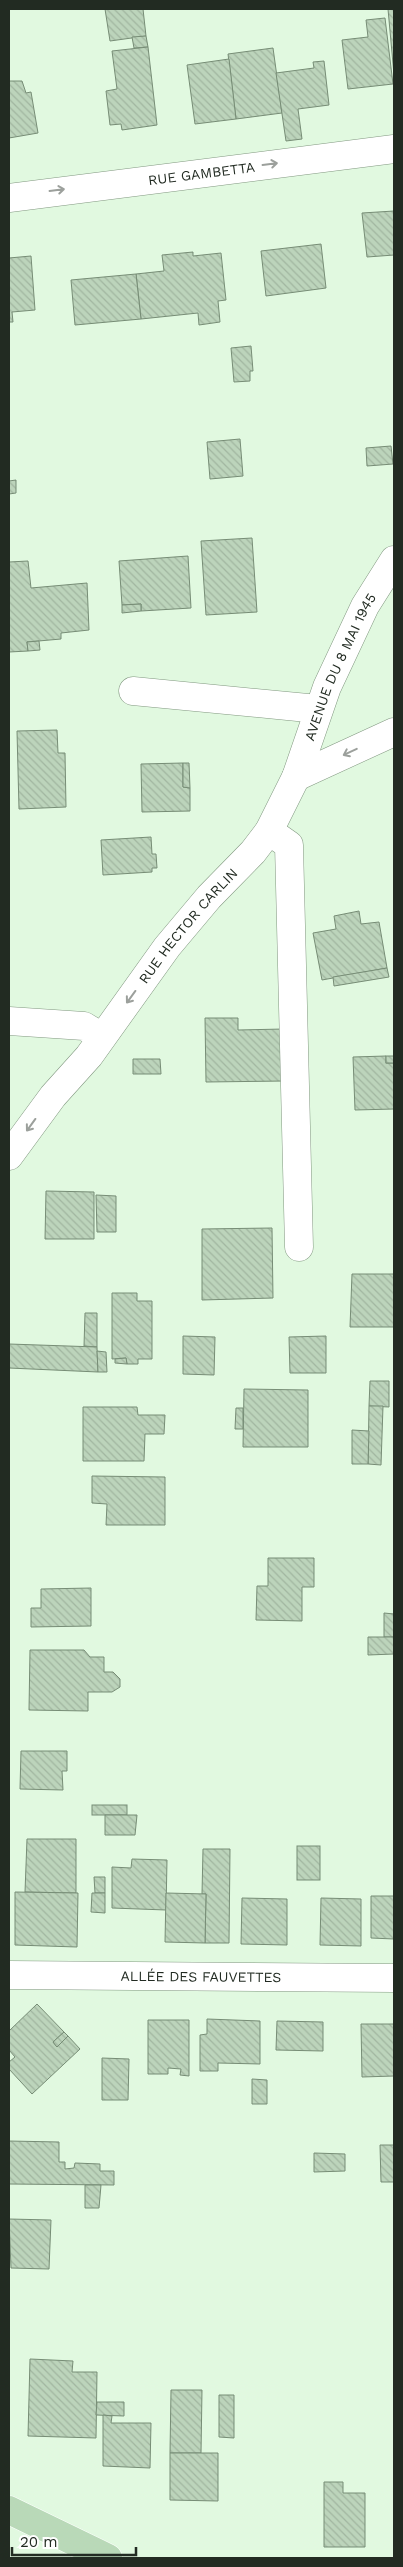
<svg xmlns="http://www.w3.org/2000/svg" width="403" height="2567" font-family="'Work Sans',sans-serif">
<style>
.building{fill:url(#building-back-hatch);stroke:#778d76}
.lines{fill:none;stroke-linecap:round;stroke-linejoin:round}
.minor-casing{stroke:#829880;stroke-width:29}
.major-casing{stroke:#fff;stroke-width:29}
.minor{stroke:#fff;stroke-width:28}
.major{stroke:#b9d9b8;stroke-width:28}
.oneway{stroke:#9ca09c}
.labels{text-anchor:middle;stroke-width:4;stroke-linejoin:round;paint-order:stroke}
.street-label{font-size:14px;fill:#222b22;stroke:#fff}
</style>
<defs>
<pattern id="building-back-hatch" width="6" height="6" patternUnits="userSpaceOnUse" patternTransform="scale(1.25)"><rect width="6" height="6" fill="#bcd4bb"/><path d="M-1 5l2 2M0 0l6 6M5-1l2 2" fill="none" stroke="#a1b6a0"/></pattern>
</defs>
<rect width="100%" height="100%" fill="#e1f9e0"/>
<g class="building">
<path d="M 105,9 L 143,9 L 146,36 L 110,41 Z"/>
<path d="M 388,9 L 394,9 L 394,75 Z"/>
<path d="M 385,18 L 393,84 L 348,89 L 342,40 L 368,37 L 366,20 Z"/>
<path d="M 146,36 L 148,47 L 134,48 L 132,37 Z"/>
<path d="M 148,47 L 157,125 L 122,130 L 121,124 L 110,125 L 106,91 L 117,89 L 112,51 Z"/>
<path d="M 273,48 L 282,113 L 236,119 L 228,54 Z"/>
<path d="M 229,59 L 236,119 L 195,124 L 187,65 Z"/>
<path d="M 324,61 L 329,105 L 298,109 L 302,139 L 286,141 L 276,73 L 314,68 L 313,62 Z"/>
<path d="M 9,81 L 22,81 L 26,93 L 31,92 L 38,133 L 9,138 Z"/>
<path d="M 394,211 L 394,255 L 367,257 L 362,213 Z"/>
<path d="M 321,244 L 326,288 L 266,296 L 261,251 Z"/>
<path d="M 193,252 L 193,256 L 221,253 L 226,300 L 218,301 L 220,322 L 199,325 L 198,313 L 141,319 L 136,274 L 164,271 L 162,255 Z"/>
<path d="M 31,256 L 35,310 L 12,312 L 13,322 L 9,322 L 9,258 Z"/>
<path d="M 136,274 L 141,319 L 75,325 L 71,280 Z"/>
<path d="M 251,346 L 253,371 L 250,371 L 250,381 L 234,382 L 231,348 Z"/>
<path d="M 240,439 L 243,476 L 210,479 L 207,442 Z"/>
<path d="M 391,446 L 393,464 L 367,466 L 366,448 Z"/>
<path d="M 16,480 L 16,493 L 9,494 L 9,481 Z"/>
<path d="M 252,538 L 257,612 L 206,615 L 201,541 Z"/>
<path d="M 188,556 L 191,608 L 141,611 L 141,604 L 122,605 L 119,561 Z"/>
<path d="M 28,561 L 31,588 L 87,583 L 89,630 L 61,633 L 61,639 L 27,642 L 28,651 L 9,652 L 9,562 Z"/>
<path d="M 141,604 L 141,611 L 122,613 L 122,605 Z"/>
<path d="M 39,641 L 40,650 L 28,651 L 27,642 Z"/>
<path d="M 57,730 L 58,753 L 65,753 L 66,807 L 19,809 L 17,731 Z"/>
<path d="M 183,763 L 183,787 L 190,788 L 190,811 L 142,812 L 141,764 Z"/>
<path d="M 183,763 L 189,763 L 190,788 L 183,787 Z"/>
<path d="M 151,837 L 152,854 L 156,854 L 157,868 L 152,868 L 152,872 L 103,875 L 101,840 Z"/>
<path d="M 359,911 L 361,924 L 379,922 L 387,968 L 322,980 L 313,933 L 336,929 L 334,916 Z"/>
<path d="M 387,968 L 389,977 L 334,986 L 333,977 Z"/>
<path d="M 205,1018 L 238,1018 L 238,1030 L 284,1029 L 285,1081 L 206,1082 Z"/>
<path d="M 386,1056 L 386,1063 L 394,1063 L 394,1109 L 355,1110 L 353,1057 Z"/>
<rect x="386" y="1056" width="8" height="7"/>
<path d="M 133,1059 L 160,1059 L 161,1074 L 133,1074 Z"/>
<path d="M 46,1191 L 94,1192 L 94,1239 L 45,1239 Z"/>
<path d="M 96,1195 L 116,1196 L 116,1232 L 97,1232 Z"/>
<path d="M 272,1228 L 273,1298 L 202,1300 L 202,1229 Z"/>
<path d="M 352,1274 L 394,1274 L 394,1327 L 350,1327 Z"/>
<path d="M 112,1293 L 137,1293 L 137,1301 L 152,1301 L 152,1359 L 138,1359 L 138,1364 L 127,1364 L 126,1358 L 112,1359 Z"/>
<path d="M 85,1313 L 97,1313 L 97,1347 L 84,1346 Z"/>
<path d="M 183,1336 L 215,1337 L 214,1375 L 183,1374 Z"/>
<path d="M 326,1336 L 326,1373 L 290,1373 L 289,1337 Z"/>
<path d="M 9,1344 L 97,1347 L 98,1372 L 9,1368 Z"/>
<path d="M 97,1351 L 106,1352 L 107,1372 L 98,1372 Z"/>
<path d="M 126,1358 L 127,1364 L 115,1363 L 115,1359 Z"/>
<path d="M 370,1381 L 389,1381 L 389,1407 L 369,1406 Z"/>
<path d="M 244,1389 L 308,1390 L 308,1447 L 243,1447 Z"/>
<path d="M 369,1406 L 383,1406 L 381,1465 L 368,1464 Z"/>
<path d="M 83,1407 L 137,1407 L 138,1415 L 165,1415 L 164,1434 L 145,1434 L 144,1461 L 83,1461 Z"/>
<path d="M 236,1408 L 243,1408 L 243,1429 L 235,1429 Z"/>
<path d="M 352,1430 L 369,1431 L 368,1464 L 352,1464 Z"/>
<path d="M 92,1476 L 165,1477 L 165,1525 L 106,1525 L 107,1504 L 92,1503 Z"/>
<path d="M 268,1558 L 314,1558 L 314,1587 L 302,1587 L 302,1621 L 256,1620 L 257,1586 L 268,1586 Z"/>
<path d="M 91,1588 L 91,1626 L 31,1627 L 31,1608 L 41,1608 L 41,1589 Z"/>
<path d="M 384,1613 L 394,1614 L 394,1637 L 384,1637 Z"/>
<path d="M 368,1637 L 394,1637 L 394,1654 L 368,1655 Z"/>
<path d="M 30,1650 L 84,1650 L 90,1657 L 104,1657 L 104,1672 L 113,1672 L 120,1679 L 120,1687 L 112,1692 L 88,1692 L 88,1711 L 29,1710 Z"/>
<path d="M 21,1751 L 67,1751 L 67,1771 L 62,1771 L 63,1790 L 20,1789 Z"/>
<rect x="92" y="1805" width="35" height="10"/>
<path d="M 105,1815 L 137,1815 L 135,1835 L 105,1835 Z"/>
<path d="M 27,1839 L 76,1839 L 76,1893 L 25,1892 Z"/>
<rect x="297" y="1846" width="23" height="34"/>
<path d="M 203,1849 L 230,1849 L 229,1943 L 205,1943 L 206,1894 L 202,1894 Z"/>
<path d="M 132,1859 L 167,1860 L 166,1910 L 112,1908 L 112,1867 L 131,1868 Z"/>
<path d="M 94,1877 L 105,1877 L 105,1893 L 95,1893 Z"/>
<path d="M 15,1892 L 78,1893 L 77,1947 L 15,1945 Z"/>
<path d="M 92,1893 L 105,1893 L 105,1913 L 91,1912 Z"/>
<path d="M 166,1893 L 206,1894 L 205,1943 L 165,1942 Z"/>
<path d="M 371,1896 L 394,1896 L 394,1939 L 371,1938 Z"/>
<path d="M 242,1898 L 287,1899 L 287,1945 L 241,1944 Z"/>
<path d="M 321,1898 L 361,1899 L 361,1946 L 320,1945 Z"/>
<path d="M 37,2004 L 64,2032 L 53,2042 L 57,2047 L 68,2036 L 80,2049 L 32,2094 L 9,2069 L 9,2062 L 15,2057 L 9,2050 L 9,2031 Z"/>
<path d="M 207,2019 L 260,2021 L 260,2064 L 218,2063 L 218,2071 L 200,2071 L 200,2035 L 207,2034 Z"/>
<path d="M 148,2020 L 189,2020 L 189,2076 L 180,2075 L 181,2069 L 168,2068 L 168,2074 L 148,2074 Z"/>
<path d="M 277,2021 L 323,2022 L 323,2051 L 276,2050 Z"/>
<path d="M 361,2024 L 394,2024 L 394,2076 L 362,2077 Z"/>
<path d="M 64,2032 L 68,2036 L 57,2047 L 53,2042 Z"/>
<path d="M 102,2058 L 129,2059 L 128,2100 L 102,2100 Z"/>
<path d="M 252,2079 L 267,2080 L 267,2104 L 252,2104 Z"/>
<path d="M 9,2141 L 59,2142 L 59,2162 L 65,2162 L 65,2169 L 74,2168 L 75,2163 L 100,2164 L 100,2171 L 114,2171 L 114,2185 L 9,2184 Z"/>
<path d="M 380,2145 L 394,2145 L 394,2182 L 381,2182 Z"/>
<path d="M 314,2153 L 345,2154 L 345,2171 L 314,2172 Z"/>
<path d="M 85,2185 L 101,2185 L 99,2208 L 85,2208 Z"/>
<path d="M 9,2219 L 51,2220 L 49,2269 L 11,2268 Z"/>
<path d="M 30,2359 L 73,2361 L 72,2372 L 97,2372 L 96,2438 L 28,2436 Z"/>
<path d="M 171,2390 L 202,2390 L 201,2453 L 170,2453 Z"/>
<path d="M 219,2395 L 234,2395 L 234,2438 L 219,2437 Z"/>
<path d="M 97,2402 L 124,2402 L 124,2416 L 96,2415 Z"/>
<path d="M 103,2415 L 112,2416 L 111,2423 L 151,2423 L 150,2468 L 103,2466 Z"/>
<path d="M 170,2453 L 218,2453 L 218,2501 L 170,2500 Z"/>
<path d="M 324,2482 L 343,2482 L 343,2493 L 365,2493 L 365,2547 L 324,2547 Z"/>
</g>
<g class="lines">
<defs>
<g id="minor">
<path id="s1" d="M 9,198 L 394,149"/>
<path d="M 133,691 L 318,709"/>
<path d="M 296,777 L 394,732"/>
<path d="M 269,831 L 289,845 L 299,1247"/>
<path d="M 9,1021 L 84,1026 L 102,1037"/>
<path id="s2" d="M 9,1156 L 53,1096 L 89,1056 L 167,947 L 209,897 L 253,852 L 269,831 L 296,777 L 327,687 L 365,606 L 394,560"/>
<path id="s3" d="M 9,1975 L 394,1978"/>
</g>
<path id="major" d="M 9,2510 L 108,2558"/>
</defs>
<use href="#minor" class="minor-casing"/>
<use href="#major" class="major-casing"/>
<use href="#minor" class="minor"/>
<use href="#major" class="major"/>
</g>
<defs><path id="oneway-shaft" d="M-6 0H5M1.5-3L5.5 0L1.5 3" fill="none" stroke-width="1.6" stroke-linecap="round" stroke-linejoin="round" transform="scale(1.25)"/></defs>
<g class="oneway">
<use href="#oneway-shaft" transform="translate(270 164) rotate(-7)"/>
<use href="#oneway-shaft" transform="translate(57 190) rotate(-7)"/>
<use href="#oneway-shaft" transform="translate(350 752) rotate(155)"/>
<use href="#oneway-shaft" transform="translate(131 997) rotate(126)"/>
<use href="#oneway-shaft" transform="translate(31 1125) rotate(126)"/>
</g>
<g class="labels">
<g class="street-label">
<text dy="5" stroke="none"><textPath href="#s1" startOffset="194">RUE GAMBETTA</textPath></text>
<text dy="5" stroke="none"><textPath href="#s2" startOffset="596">AVENUE DU 8 MAI 1945</textPath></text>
<text dy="5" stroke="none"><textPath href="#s2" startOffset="292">RUE HECTOR CARLIN</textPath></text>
<text dy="5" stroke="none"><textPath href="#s3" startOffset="192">ALLÉE DES FAUVETTES</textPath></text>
</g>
</g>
<rect width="403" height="2567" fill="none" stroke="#222b22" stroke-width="20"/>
<path d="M12 2547v8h124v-8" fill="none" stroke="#222b22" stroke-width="2.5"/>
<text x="20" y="2547" font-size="15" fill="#222b22" stroke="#ffffff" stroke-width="4" paint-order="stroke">20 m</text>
</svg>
